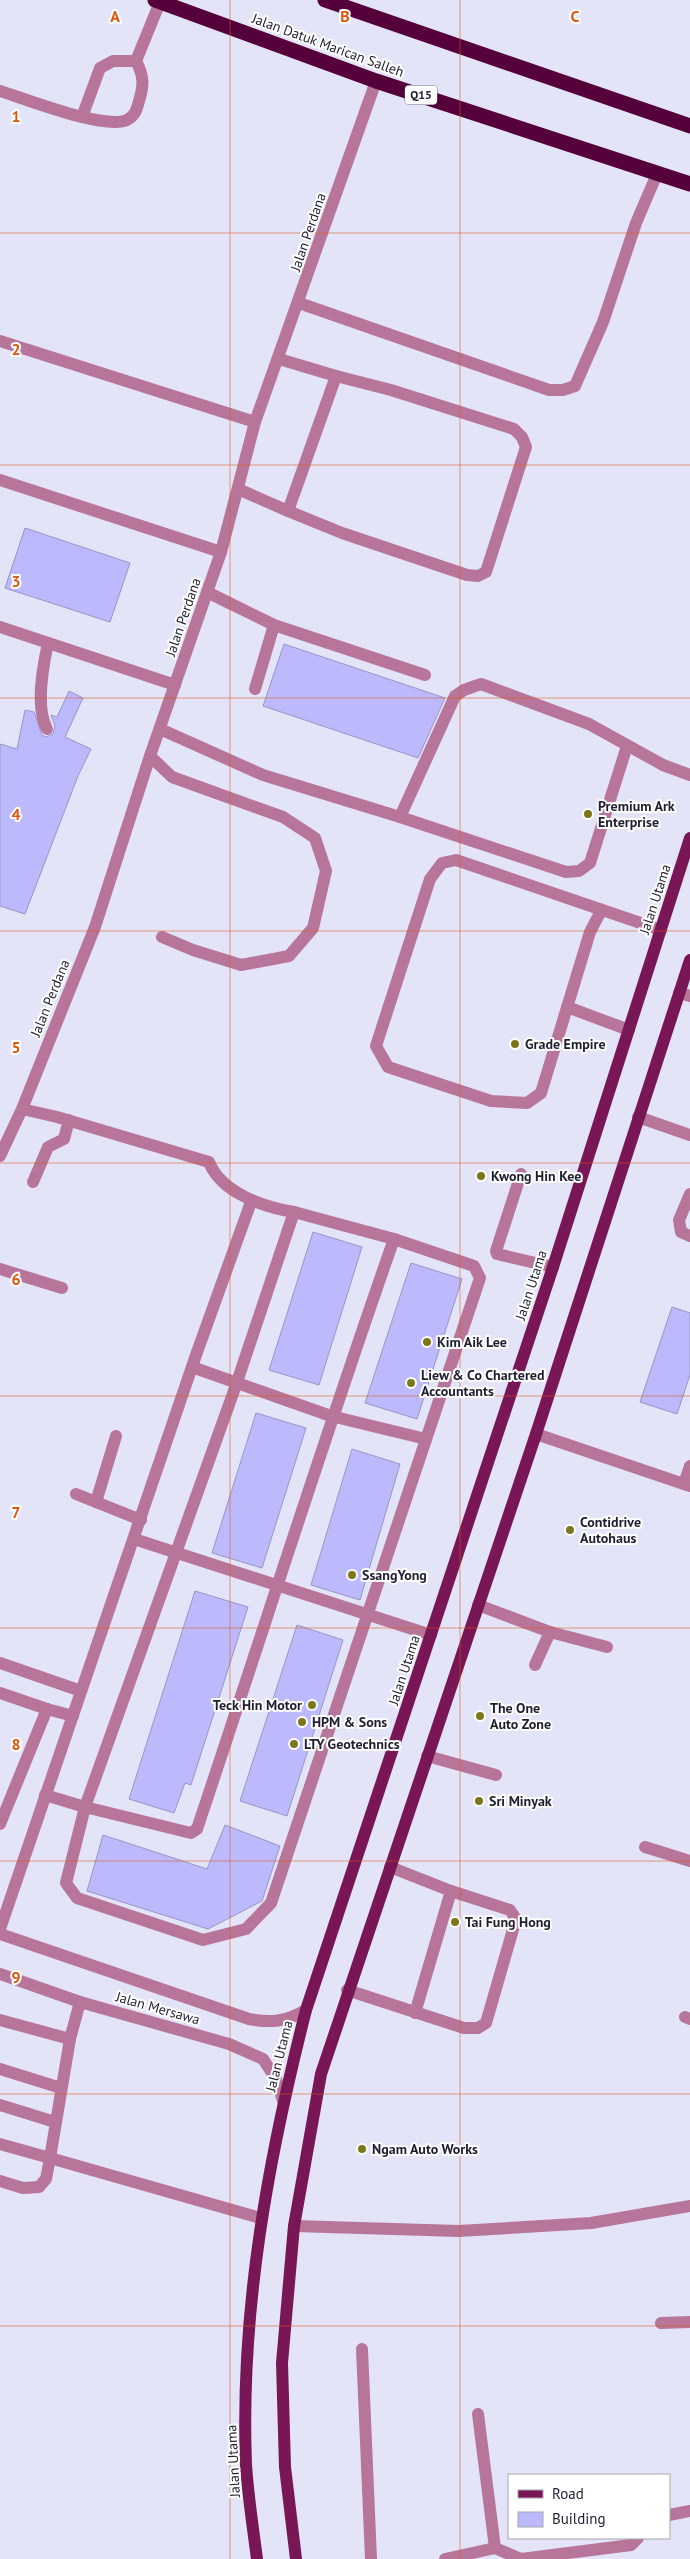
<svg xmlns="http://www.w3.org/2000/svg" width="690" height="2559" font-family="'PT Sans',sans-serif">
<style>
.building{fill:#bcbafc;stroke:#9795c5}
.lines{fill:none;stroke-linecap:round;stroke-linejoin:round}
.minor{stroke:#b8759a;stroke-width:12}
.major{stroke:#781656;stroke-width:12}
.highway{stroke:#56003b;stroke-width:15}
.grid{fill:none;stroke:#de560e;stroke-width:1;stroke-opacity:0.55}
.poi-dot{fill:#7b761a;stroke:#fff;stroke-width:2}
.labels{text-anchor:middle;stroke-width:4;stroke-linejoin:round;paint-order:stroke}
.shield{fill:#fff;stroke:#62626f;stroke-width:1}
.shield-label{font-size:12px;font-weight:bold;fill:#1f1e31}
.street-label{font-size:14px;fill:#1f1e31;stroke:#fff}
.poi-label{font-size:14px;font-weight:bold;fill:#1f1e31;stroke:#fff;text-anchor:start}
.grid-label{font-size:16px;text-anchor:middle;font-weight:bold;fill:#de560e;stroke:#fff;stroke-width:4;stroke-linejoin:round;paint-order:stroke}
</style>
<rect width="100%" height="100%" fill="#e4e4f9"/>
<g class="building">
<path d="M 25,528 L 130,563 L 110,622 L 5,588 Z"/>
<path d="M 284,644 L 445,698 L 418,758 L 263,706 Z"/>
<path d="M 69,691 L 83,698 L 65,737 L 91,749 L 78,776 L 25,914 L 0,906 L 0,744 L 17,749 L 25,710 L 34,712 L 42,735 L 46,737 L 53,734 L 55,726 L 51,715 L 57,717 Z"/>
<path d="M 313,1232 L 362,1247 L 319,1385 L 269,1370 Z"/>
<path d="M 411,1263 L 462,1279 L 417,1419 L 365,1403 Z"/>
<path d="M 672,1307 L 690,1313 L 690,1375 L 677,1414 L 640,1402 Z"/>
<path d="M 256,1413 L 306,1428 L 262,1568 L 212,1553 Z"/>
<path d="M 352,1449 L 400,1464 L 360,1600 L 311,1585 Z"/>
<path d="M 195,1591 L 248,1607 L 191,1785 L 185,1783 L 174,1813 L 129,1799 Z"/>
<path d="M 297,1625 L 343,1640 L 287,1816 L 240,1801 Z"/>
<path d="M 225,1825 L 280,1846 L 262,1901 L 208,1929 L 87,1891 L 103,1835 L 207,1869 Z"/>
</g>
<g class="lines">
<g class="minor">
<path d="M 0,91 C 26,99 104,130 127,120 C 135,116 137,109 139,101 C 144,85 144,76 136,61"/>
<path d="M 82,117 L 100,68 L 113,61 L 136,61 L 160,2"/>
<path d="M 299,303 L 549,390 L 563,390 L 575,386 L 603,322 L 636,223 L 657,174"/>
<path d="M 0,341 L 255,422"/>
<path d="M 0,480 L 221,552"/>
<path d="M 238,489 L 288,511 L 336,376 L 279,359"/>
<path d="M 288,511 L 342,533 L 467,575 L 478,576 L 486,572 L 526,447 L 522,437 L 514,429 L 391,390 L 336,376"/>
<path d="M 207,592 L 274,625 L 425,675"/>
<path d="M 0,627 L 175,685"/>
<path d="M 255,689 L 274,625"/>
<path d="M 47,729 C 35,707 43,666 48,643"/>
<path d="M 160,729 L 263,775 L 400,817 L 566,872 L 579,871 L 590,863 L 627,746"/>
<path d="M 150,756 L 172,777 L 283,817 L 315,838 L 326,871 L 313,928 L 289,956 L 241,965 L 193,950 L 162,937"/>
<path d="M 400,817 L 455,696 L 464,690 L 481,684 L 589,724 L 663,765 L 690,775"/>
<path d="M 601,911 L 590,932 L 541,1093 L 527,1103 L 491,1101 L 388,1067 L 376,1046 L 430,879 L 442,863 L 456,860 C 525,883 593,907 661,930"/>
<path d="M 679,993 L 690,996"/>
<path d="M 567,1007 L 629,1030"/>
<path d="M 22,1109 L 57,1117 L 209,1162 C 221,1193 264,1207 294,1212"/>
<path d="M 638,1117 L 690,1135"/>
<path d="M 0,1156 L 22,1109 L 95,927 L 150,756 L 221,552 L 255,422 L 376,81"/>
<path d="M 521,1174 L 496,1251 L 497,1254 L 553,1267"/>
<path d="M 33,1182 L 48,1147 L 64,1139 L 69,1120"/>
<path d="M 690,1194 L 679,1220 L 681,1232 L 690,1236"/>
<path d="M 294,1212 L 394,1239 L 474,1266 L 480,1278 L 271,1903 L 246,1929 L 203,1940 L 77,1898 L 66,1883 L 85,1807 L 236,1385 Z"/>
<path d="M 0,1269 L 62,1288"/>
<path d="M 192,1367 L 331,1416 L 426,1439"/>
<path d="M 536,1434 L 690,1486"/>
<path d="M 684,1484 L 690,1466"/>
<path d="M 76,1494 L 141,1520"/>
<path d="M 96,1502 L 116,1436"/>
<path d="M 134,1539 L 431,1635"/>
<path d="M 478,1605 L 550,1632 L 607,1647"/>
<path d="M 0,1663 L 81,1691"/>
<path d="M 535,1665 L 550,1632"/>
<path d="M 0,1693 L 47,1709"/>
<path d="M 427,1756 L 496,1775"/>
<path d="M 45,1795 L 85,1807 L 191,1833 L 197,1829 C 263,1632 325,1435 394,1239"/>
<path d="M 0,1824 L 47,1709 L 73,1716"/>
<path d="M 645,1847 L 690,1861"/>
<path d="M 0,1929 L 196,1355 L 251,1202"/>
<path d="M 0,1934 L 249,2019 C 271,2023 286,2022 306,2010"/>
<path d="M 0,1974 L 80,2002 L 229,2044 L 263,2059 L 276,2079 L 283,2101"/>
<path d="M 347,1990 L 464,2028 L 478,2028 L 486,2023 L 516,1919 L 510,1910 L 451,1891 L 390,1867"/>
<path d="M 80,2002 L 70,2039 L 50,2158 L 260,2218"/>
<path d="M 415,2013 L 451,1891"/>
<path d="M 685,2017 L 690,2019"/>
<path d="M 0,2020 L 70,2039"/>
<path d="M 0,2069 L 61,2088"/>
<path d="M 0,2105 L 55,2122"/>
<path d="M 0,2144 L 50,2158 L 46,2179 L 39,2187 L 23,2188 L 0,2181"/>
<path d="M 294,2226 L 459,2231 L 591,2223 L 690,2206"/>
<path d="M 661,2323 L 690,2322"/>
<path d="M 362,2349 L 371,2559"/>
<path d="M 478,2414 L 495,2548"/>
<path d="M 669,2515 L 690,2511"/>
<path d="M 445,2559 L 495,2548 L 521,2559 L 631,2545 L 638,2538"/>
</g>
<g class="major">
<path d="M 257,2559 C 253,2528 248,2496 246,2465 C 240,2311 268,2159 306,2010 L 553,1267 L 690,838"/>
<path d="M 296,2559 L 285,2467 L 282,2363 L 294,2226 L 321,2074 L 536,1434 L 690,960"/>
</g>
<g class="highway">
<path d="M 155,0 L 376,81 L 690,184"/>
<path d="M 325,0 L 690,126"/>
</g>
</g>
<path class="grid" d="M 230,0 L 230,2559M 460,0 L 460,2559M 0,233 L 690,233M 0,465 L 690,465M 0,698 L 690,698M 0,931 L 690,931M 0,1163 L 690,1163M 0,1396 L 690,1396M 0,1628 L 690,1628M 0,1861 L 690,1861M 0,2094 L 690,2094M 0,2326 L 690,2326"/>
<g class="poi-dot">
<circle cx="588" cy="814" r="5"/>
<circle cx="515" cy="1044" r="5"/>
<circle cx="481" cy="1176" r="5"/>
<circle cx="427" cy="1342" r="5"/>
<circle cx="411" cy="1383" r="5"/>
<circle cx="570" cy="1530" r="5"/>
<circle cx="352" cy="1575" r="5"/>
<circle cx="312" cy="1705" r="5"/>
<circle cx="480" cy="1716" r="5"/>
<circle cx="302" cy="1722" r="5"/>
<circle cx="294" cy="1744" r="5"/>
<circle cx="479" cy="1801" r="5"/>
<circle cx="455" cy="1922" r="5"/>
<circle cx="362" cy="2149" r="5"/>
</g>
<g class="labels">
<rect class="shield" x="405" y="85.5" width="32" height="19" rx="4"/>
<g class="shield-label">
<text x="421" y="99">Q15</text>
</g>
<g class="street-label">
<text transform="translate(328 45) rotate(20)" y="5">Jalan Datuk Marican Salleh</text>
<text transform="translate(308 232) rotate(-71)" y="5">Jalan Perdana</text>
<text transform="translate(183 617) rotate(-71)" y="5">Jalan Perdana</text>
<text transform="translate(655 899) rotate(-72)" y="5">Jalan Utama</text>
<text transform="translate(50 998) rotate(-68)" y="5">Jalan Perdana</text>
<text transform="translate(531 1285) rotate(-72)" y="5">Jalan Utama</text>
<text transform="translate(404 1670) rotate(-72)" y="5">Jalan Utama</text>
<text transform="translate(158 2008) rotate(16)" y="5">Jalan Mersawa</text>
<text transform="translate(279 2056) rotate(-76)" y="5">Jalan Utama</text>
<text transform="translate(233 2461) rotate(-93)" y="5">Jalan Utama</text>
</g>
<g class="poi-label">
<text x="598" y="811">Premium Ark<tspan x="598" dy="16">Enterprise</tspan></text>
<text x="525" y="1049">Grade Empire</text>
<text x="491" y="1181">Kwong Hin Kee</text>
<text x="437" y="1347">Kim Aik Lee</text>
<text x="421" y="1380">Liew &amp; Co Chartered<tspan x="421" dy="16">Accountants</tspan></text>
<text x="580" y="1527">Contidrive<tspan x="580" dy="16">Autohaus</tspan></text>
<text x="362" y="1580">SsangYong</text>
<text x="302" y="1710" text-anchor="end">Teck Hin Motor</text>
<text x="490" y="1713">The One<tspan x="490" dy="16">Auto Zone</tspan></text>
<text x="312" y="1727">HPM &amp; Sons</text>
<text x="304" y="1749">LTY Geotechnics</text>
<text x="489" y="1806">Sri Minyak</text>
<text x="465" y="1927">Tai Fung Hong</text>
<text x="372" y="2154">Ngam Auto Works</text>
</g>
</g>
<g class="grid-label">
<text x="115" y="22">A</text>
<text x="345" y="22">B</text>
<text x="575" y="22">C</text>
<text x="16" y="122">1</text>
<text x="16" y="355">2</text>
<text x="16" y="587">3</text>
<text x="16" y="820">4</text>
<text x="16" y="1053">5</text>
<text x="16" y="1285">6</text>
<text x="16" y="1518">7</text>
<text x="16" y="1750">8</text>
<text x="16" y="1983">9</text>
</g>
<rect x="508" y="2474" width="162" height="65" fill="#ffffff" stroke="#a5a5ad"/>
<rect x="518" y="2490" width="25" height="8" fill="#781656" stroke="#a5a5ad"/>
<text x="552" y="2499" font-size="15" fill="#1f1e31">Road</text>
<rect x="518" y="2512" width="25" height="15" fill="#bcbafc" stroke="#a5a5ad"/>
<text x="552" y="2524" font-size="15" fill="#1f1e31">Building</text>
</svg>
